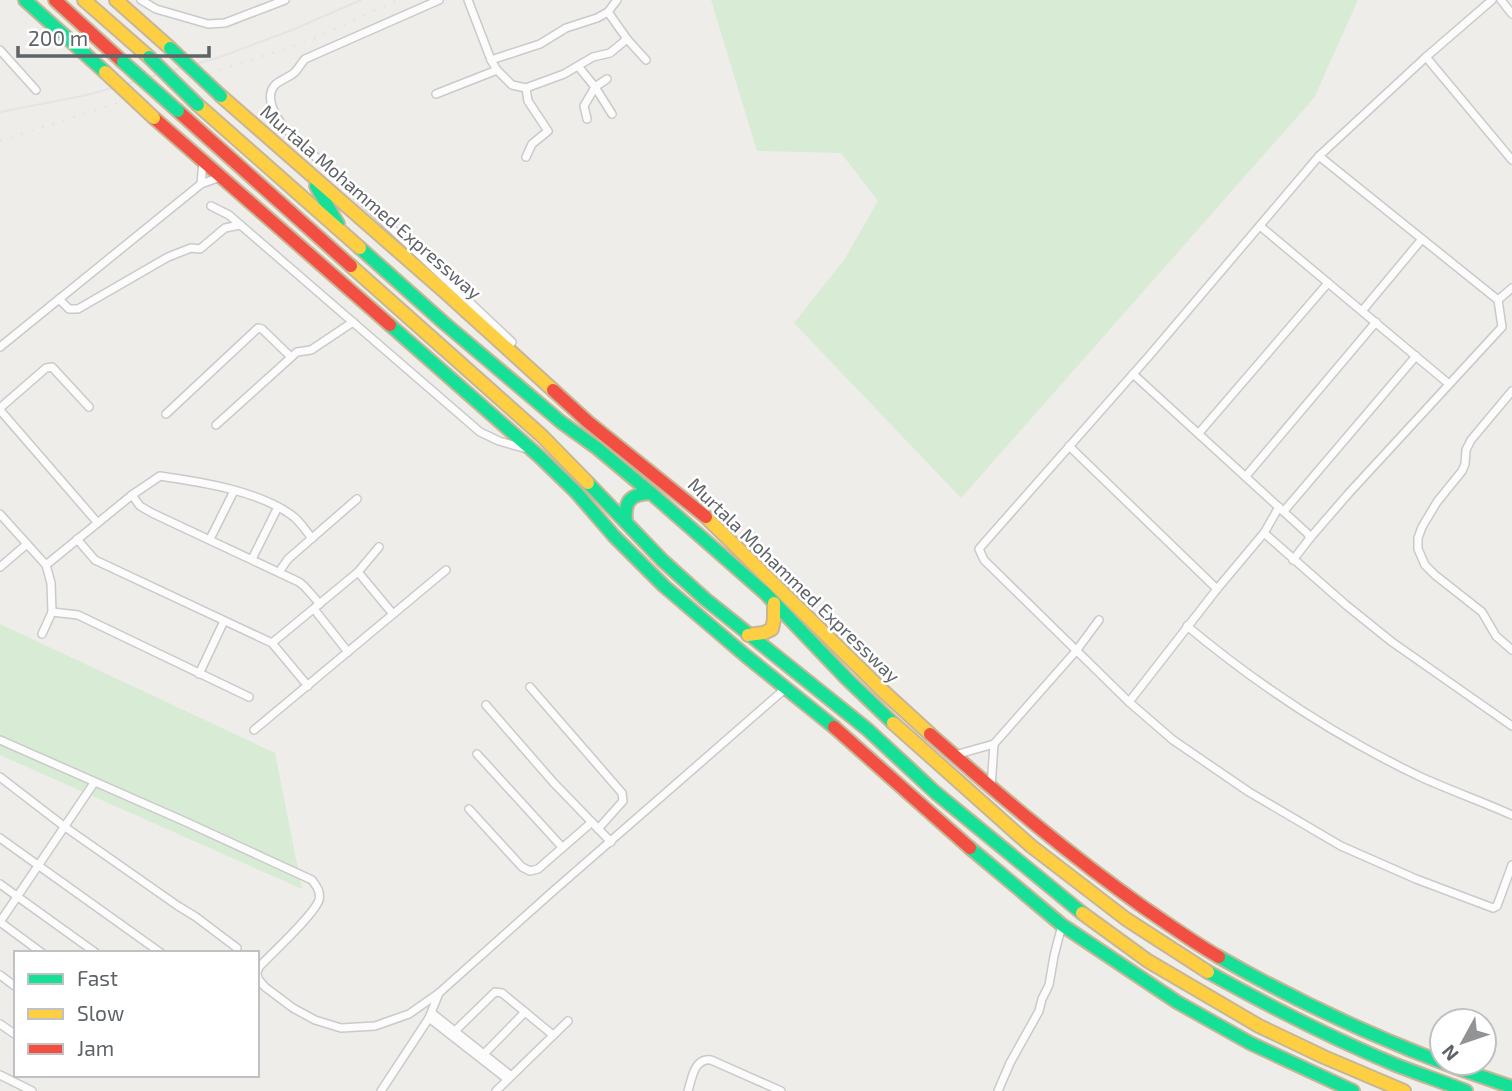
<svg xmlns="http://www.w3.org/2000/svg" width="1512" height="1091" font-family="'Exo 2',sans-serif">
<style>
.green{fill:#d8ebd5}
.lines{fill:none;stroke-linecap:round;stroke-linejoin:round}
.street-casing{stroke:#cacaca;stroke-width:10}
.fast-casing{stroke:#c7b695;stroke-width:16}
.slow-casing{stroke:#c7b695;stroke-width:16}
.jam-casing{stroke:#c7b695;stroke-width:16}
.street{stroke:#fdfcfc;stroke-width:7}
.fast{stroke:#16e098;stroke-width:12}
.slow{stroke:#ffcf43;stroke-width:12}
.jam{stroke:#f24e42;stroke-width:12}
.tram{stroke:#e4e4e4;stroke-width:2}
.rail{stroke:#e4e4e4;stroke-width:2;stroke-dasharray:2 9;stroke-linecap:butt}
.fast-bridge-casing{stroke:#c7b695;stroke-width:16;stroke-linecap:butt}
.slow-bridge-casing{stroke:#c7b695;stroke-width:16;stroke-linecap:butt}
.fast-bridge{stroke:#16e098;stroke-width:12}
.slow-bridge{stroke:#ffcf43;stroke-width:12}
.labels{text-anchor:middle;stroke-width:5;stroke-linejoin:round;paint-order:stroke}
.street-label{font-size:19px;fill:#5e6368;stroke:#fff}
</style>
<rect width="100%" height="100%" fill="#efede9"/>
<g class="green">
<path d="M 711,0 L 1358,0 L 1314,98 L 961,498 L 794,323 L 844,260 L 878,201 L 841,153 L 757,151 Z"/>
<path d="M 0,624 L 275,753 L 302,889 L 0,755 Z"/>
</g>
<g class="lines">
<defs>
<g id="street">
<path d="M 141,0 L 156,9 L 208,24 L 225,23 L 285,0"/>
<path d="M 439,0 L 305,59 C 301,63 299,68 295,72 C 290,77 282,79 276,84 C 263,96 276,118 285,128 L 512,342 L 507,348"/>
<path d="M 468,0 L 491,60 L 540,44 L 566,28 L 597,18 L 608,12 L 617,0"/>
<path d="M 1501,0 L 1512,14"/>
<path d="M 627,39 L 646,60"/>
<path d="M 0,50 L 36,90"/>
<path d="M 1426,57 L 1512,160"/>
<path d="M 491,60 L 497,70 L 512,85 L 526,88 L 564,74 L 593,57 L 610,53 L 627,39 L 608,12"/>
<path d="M 578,66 L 595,87 L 607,79"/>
<path d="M 526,88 L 528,101 L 548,131 L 532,144 L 526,157"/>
<path d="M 436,94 L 497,70"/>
<path d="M 587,119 L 584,106 L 595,87 L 612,114"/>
<path d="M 201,184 L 203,161"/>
<path d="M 211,206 L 229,215 L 480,432 L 499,441 L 527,449"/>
<path d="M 1260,226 L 1449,384"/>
<path d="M 59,299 L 69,309 L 78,309 L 168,257 L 191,248 L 200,249 L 225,228 L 240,225"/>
<path d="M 1498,300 L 1512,288"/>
<path d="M 1362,311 L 1422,239"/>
<path d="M 0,347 L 201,184 L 220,177"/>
<path d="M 1133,374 L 1307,533 L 1310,538 L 1293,560"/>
<path d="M 1512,391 L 1471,440 L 1466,450 L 1465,464 L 1462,471 L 1437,502 L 1422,527 L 1418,538 L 1418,549 L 1425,565 L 1435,575 L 1482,612 L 1496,636 L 1512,650"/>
<path d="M 0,408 L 46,368 L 52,367 L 89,407"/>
<path d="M 0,410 L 97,522"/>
<path d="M 166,414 L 258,328 L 262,329 L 291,357"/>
<path d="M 216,425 L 297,352 L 311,350 L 353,322"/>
<path d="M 1199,433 L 1328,283"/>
<path d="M 1069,446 L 1217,589 L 1129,702 L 984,560 L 979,549 L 985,542 L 1149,356 L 1319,156 L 1426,57 L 1492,0"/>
<path d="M 1246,476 L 1376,322"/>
<path d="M 132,495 L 140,506 L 152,513 L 299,582 L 304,586 L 320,604"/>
<path d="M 1284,511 L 1416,356"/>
<path d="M 0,514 L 46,565 L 51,583 L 52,612 L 42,634"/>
<path d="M 1264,533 L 1346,605 L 1392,642 L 1512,726"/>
<path d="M 1310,538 L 1349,493 L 1502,327 L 1498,300 L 1319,156"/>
<path d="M 77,539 L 95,560 L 272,643 L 308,686"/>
<path d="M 210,539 L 234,491"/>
<path d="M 252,559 L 278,507"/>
<path d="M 46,565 L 132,495 L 160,476 C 201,482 261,491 294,517 C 301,523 306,531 312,538"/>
<path d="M 0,567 L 27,544"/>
<path d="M 279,572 L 288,559 L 357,499"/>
<path d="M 358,572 L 379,547"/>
<path d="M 1217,589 L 1264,533 L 1279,507"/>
<path d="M 314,609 L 348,652"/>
<path d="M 52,612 L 78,615 L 249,697"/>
<path d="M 1187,626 C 1259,686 1338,738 1423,778 C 1452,791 1483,802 1512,815"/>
<path d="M 272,643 L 358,572 L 393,614"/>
<path d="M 199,674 L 224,621"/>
<path d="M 530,687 L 622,793 L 623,801 L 598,829"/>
<path d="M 1129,702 L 1173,740 L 1249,792 L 1341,846 L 1416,879 L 1493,908 L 1497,906 L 1512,865"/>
<path d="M 486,705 L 553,782 L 611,842"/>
<path d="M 254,730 L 446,570"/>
<path d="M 0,740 L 186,822 L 312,880 C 317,887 321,892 319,900 C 314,915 272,953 259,967 L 257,973"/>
<path d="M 477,754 L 562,847"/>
<path d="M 955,755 L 994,744 L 1076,651 L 1099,620"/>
<path d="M 0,777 L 65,827 L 178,906 L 196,917 L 237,948"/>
<path d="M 991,788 L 994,744"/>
<path d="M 469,809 L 522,867 L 530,871 L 538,869 L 592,822"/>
<path d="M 0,838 L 161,953"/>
<path d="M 0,884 L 96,953"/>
<path d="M 42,953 L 0,922 L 94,783"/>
<path d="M 0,975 L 16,987"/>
<path d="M 257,975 L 259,980 L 265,987 L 293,1008 L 315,1020 L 341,1028 L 375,1026 L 409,1014 L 439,993 L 551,893 L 786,688"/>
<path d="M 432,1013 L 510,1075"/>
<path d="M 429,1018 L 507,1079"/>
<path d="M 0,1024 L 16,1035"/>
<path d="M 455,1031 L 495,992 L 502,993 L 553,1035"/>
<path d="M 484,1054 L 525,1012"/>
<path d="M 0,1075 L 32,1091"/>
<path d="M 381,1091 L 429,1018 L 439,993"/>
<path d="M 496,1091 L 568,1021"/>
<path d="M 688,1091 C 692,1078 694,1058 711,1060 L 781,1091"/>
<path d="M 998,1091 L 1010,1063 L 1039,1011 L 1042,999 L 1049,985 L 1054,956 L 1062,925"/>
</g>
<g id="fast">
<path d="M 25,0 L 105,72"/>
<path d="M 316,186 L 338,224"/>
<path d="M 360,248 L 443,322 L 561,422 L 597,448 L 651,493 L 765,593 L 847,679 L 893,723"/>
<path d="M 390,325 L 540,457 L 576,492 L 614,536 L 664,586 L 746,656 L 834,727"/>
<path d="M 588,483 L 662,560 L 705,599 L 867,729 L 936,793 L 1082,913"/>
<path d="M 626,522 C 624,501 630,494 651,493"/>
<path d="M 970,848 L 1062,925 L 1177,1002 L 1250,1043 L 1353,1091"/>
<path d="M 1219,957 C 1312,1010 1410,1054 1512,1087"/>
<path d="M 1208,972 C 1269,1006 1331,1038 1396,1065 C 1419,1074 1443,1082 1466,1091"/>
</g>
<g id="slow">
<path d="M 84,0 L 149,57"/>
<path d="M 116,0 L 170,48"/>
<path d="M 221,96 L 445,292 L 553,390"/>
<path d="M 198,105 L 360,248"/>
<path d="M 351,266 L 542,436 L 588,483"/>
<path d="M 706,517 L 883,691 L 930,734"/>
<path d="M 748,635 L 764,633 L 772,629 L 774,619 L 774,603"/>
<path d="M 893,723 L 1031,846 L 1126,919 L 1208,972"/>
<path d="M 1082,913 L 1148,961 L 1259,1026 L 1324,1057 L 1404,1091"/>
</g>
<g id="jam">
<path d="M 55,0 L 123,62"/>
<path d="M 178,111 L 351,266"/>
<path d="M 154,118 L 390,325"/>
<path d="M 553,390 L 588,422 L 706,517"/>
<path d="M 834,727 L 970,848"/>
<path d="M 930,734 C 999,795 1068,854 1143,907 C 1168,924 1193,942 1219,957"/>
</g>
</defs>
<use href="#street" class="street-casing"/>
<use href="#fast" class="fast-casing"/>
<use href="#slow" class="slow-casing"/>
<use href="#jam" class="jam-casing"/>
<use href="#street" class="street"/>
<use href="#fast" class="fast"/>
<use href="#slow" class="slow"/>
<use href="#jam" class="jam"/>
<path class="tram" d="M 0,112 L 87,95 L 220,57 L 292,30 L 361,0"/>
<path class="rail" d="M 0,141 L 309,41 L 397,0"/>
<defs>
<g id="fast-bridge">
<path d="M 170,48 L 221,96"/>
<path d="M 149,57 L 198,105"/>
<path d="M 123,62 L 178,111"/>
</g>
<path id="slow-bridge" d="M 105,72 L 154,118"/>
</defs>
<use href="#fast-bridge" class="fast-bridge-casing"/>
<use href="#slow-bridge" class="slow-bridge-casing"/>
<use href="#fast-bridge" class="fast-bridge"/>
<use href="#slow-bridge" class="slow-bridge"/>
</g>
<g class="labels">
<g class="street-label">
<text transform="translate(371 202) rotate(41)" y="7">Murtala Mohammed Expressway</text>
<text transform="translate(794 580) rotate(44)" y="7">Murtala Mohammed Expressway</text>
</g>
</g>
<rect x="14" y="951" width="245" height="126" fill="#ffffff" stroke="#bfc1c3" stroke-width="2"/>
<rect x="28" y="974" width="35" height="10" fill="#16e098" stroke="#bfc1c3" stroke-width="2"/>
<text x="77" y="986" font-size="21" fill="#5e6368">Fast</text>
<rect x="28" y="1009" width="35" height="10" fill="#ffcf43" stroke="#bfc1c3" stroke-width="2"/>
<text x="77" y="1021" font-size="21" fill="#5e6368">Slow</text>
<rect x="28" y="1044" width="35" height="10" fill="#f24e42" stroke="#bfc1c3" stroke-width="2"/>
<text x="77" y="1056" font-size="21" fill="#5e6368">Jam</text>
<g transform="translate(1463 1042) rotate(230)"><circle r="33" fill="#ffffff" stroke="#bfc1c3" stroke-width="2"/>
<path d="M0-5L12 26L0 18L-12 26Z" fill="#919395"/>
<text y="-10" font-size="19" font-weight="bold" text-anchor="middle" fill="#5e6368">N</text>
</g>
<path d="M18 46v10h191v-10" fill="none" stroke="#5e6368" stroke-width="3.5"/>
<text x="28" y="46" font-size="21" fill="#5e6368" stroke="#ffffff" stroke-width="5" paint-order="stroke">200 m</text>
</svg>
